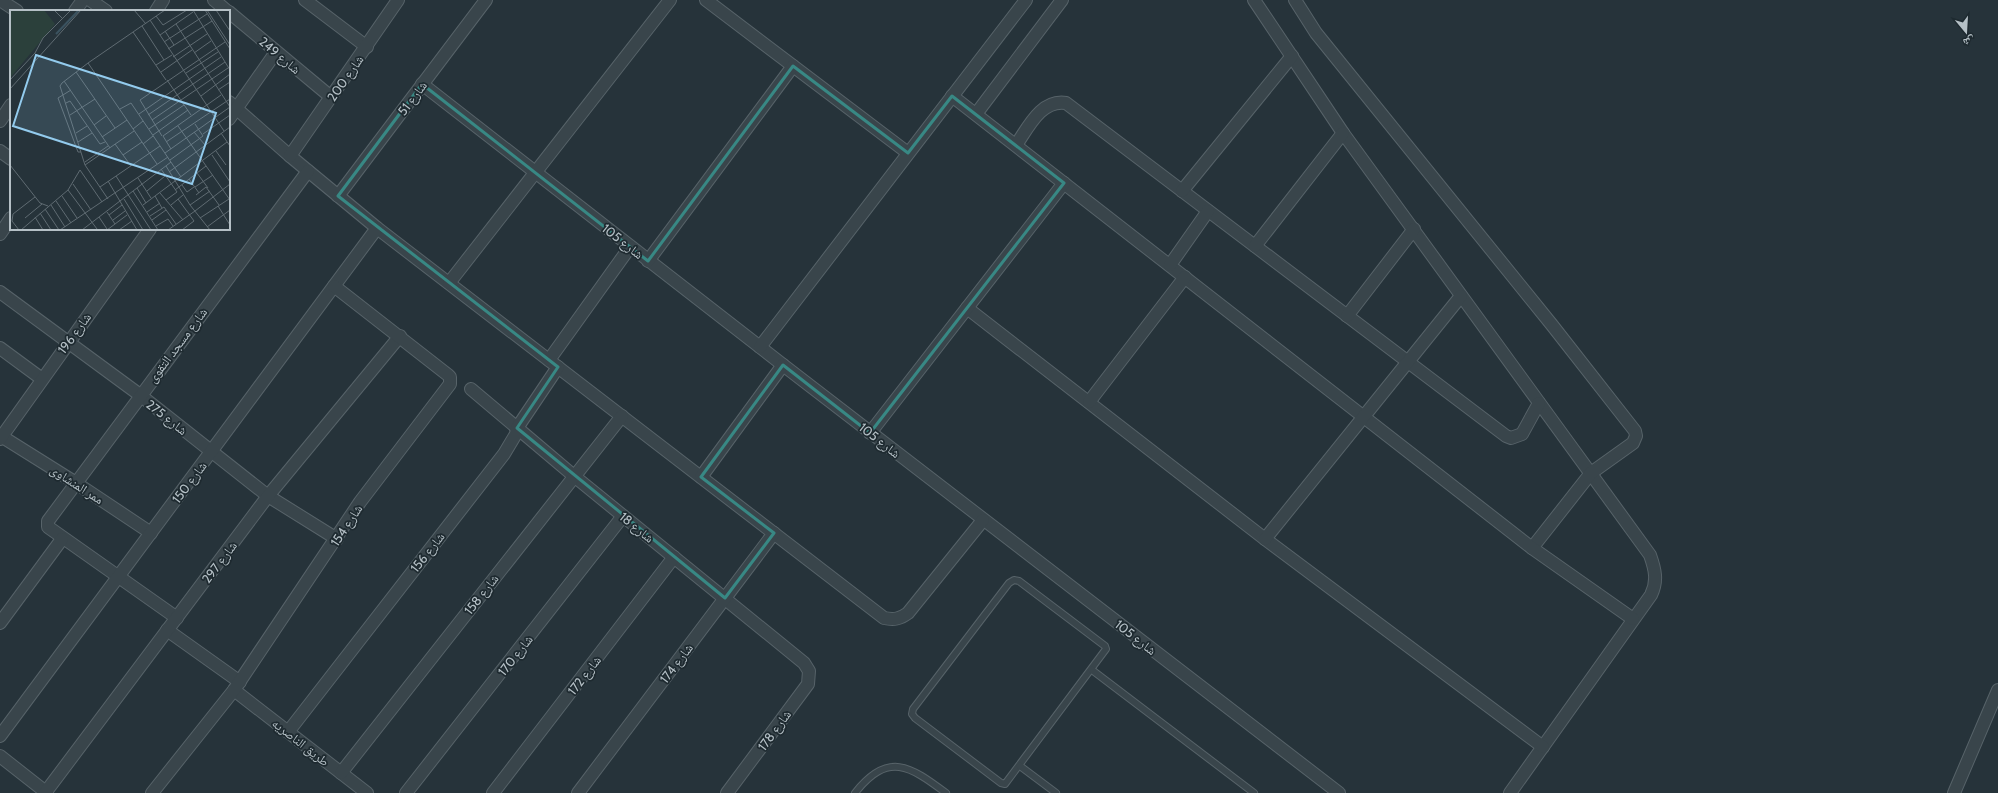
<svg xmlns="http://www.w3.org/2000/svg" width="1998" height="793" font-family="Cabin,'Noto Naskh Arabic',sans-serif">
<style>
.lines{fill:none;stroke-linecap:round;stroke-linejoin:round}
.lane-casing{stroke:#576369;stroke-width:8}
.street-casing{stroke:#576369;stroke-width:14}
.lane{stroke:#39454b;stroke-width:6}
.street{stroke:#39454b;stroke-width:12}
.marked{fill:none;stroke:#388884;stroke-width:3;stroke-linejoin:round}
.labels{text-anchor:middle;stroke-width:3.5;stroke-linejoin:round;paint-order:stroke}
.street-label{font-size:13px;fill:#b5c0c6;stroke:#1e2a30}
.inset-river{fill:none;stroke:#3b5360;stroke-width:2}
.inset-road{fill:none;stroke:#5f6b72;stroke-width:1}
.view{fill:#93cbed;fill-opacity:0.15;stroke:#93cbed;stroke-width:2}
.inset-edge{fill:none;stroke:#b5c0c6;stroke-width:2}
</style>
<rect width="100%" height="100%" fill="#26333a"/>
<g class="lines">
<defs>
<g id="lane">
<path d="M 1014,580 L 1019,581 L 1105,646 L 1106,649 L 1005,784 L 1001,783 L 915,718 L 912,714 L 913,709 L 1009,583 Z"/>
<path d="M 1092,670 L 1254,793"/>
<path d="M 1020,766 L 1056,793"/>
<path d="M 855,793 C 888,751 910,766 946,793"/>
</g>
<g id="street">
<path d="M 0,0 L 17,11"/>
<path d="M 90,0 L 106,11"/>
<path d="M 214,0 L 227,11"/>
<path d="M 305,0 L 367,47"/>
<path d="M 706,0 L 908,153"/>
<path d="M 1254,0 L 1343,133 L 1650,555 C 1655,569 1658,581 1651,595 L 1510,793"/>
<path d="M 1295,0 L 1316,33 L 1552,325 L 1635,431 L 1636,436 L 1633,443 L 1591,473 L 1532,548"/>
<path d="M 75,11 L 83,0"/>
<path d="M 156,11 L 163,0"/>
<path d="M 229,12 L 331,97"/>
<path d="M 422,84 L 783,365 L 1339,793"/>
<path d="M 952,96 L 1532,548 L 1633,619"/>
<path d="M 229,102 L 290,156 L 377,228 L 884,618 C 894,620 900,619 908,613 L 983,520"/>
<path d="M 976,114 L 1062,0"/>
<path d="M 229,119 L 276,52"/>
<path d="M 0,121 L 11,105"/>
<path d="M 1016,145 C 1028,128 1041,99 1066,103 L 1506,436 L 1511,438 L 1522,434 L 1539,403"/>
<path d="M 0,151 L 11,159"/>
<path d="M 290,156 L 398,0"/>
<path d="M 1182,191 L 1292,56"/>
<path d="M 338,196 L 486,0"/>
<path d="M 0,234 L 11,218"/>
<path d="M 1255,246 L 1343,133"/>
<path d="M 648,261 L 793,66"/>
<path d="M 1170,265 L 1208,211"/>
<path d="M 449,283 L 670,0"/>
<path d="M 0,292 L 140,395 L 268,496 L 337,539"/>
<path d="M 967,308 L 1265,539 L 1543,747"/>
<path d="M 1347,316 L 1414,229"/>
<path d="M 760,347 L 1026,0"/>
<path d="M 0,348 L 42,379"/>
<path d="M 549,360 L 630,247"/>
<path d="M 471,389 L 574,476 L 804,663 L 809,671 L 808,684 L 727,793"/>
<path d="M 1089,402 L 1185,277"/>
<path d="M 870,433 L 1064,183"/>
<path d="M 1,436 L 76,483 L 151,533"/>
<path d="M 0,439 L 150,229"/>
<path d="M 701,477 L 783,365"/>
<path d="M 1265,539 L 1461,296"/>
<path d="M 177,618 L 48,527 L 48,521 L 308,171"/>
<path d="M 0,623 L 62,539"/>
<path d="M 167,630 L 240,682"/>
<path d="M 234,690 L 367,793"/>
<path d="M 288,732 L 504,454 L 516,434 L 517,428 L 558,367"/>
<path d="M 0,736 L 377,228"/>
<path d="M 0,756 L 47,793"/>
<path d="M 341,773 L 622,416"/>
<path d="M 45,793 L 268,496 L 400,336"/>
<path d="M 152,793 L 234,690 L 360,502 L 450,384 L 450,377 L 448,375 L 334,286"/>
<path d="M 406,793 L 623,516"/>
<path d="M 493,793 L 674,557"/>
<path d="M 578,793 L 774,533"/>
<path d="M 1954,793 L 1998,690"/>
</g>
</defs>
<use href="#lane" class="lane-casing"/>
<use href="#street" class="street-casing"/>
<use href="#lane" class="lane"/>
<use href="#street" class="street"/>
</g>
<path class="marked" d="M 793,66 L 908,153 L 952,96 L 1064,183 L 870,433 L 783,365 L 701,477 L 774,533 L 725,598 L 517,428 L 558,367 L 338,196 L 422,84 L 648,261 Z"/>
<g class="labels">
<g class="street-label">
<text transform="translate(280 55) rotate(40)" y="5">شارع 249</text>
<text transform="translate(345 78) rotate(-55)" y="5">شارع 200</text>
<text transform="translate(412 98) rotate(-53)" y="5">شارع 51</text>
<text transform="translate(623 241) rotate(38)" y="5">شارع 105</text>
<text transform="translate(74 333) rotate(-54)" y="5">شارع 196</text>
<text transform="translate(177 345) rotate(-53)" y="5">شارع مسجد التقوى</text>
<text transform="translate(167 417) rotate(38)" y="5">شارع 275</text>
<text transform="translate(880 440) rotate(38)" y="5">شارع 105</text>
<text transform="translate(189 482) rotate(-53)" y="5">شارع 150</text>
<text transform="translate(77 484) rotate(33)" y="5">ممر المنشاوى</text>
<text transform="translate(346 525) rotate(-57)" y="5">شارع 154</text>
<text transform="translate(637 527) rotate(39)" y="5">شارع 18</text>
<text transform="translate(427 552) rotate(-52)" y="5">شارع 156</text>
<text transform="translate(219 562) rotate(-53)" y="5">شارع 297</text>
<text transform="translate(481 594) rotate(-52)" y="5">شارع 158</text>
<text transform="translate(1136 637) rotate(38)" y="5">شارع 105</text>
<text transform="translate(515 655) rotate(-52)" y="5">شارع 170</text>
<text transform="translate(676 663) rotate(-53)" y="5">شارع 174</text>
<text transform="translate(584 675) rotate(-52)" y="5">شارع 172</text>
<text transform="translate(774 730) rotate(-54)" y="5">شارع 178</text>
<text transform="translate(301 742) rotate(38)" y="5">طريق الناصريه</text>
</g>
</g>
<g transform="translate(10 10)">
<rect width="220" height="220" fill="#26333a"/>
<path d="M 0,0 L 34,0 L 45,14 L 0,68 Z" fill="#2b403b"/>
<path class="inset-river" d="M 46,24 L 69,0"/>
<path class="inset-road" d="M 44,0 L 53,9M 124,0 L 136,14M 183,0 L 220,60M 195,0 L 220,39M 197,0 L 220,35M 206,0 L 220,21M 146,6 L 153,15 L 177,0M 140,10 L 214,121M 166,14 L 220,97M 132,16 L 154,50M 155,21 L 164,35M 123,22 L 156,70M 150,25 L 183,2M 154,32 L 197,4M 158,39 L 202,11M 184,43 L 201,31M 163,47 L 197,24M 78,53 L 52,73 L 50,76 L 75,155 L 98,189M 146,55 L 162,45M 66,62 L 105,118M 151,62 L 182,40M 176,63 L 208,42M 0,70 L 25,43 L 33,28 L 61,0M 157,70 L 181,105M 54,71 L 100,138M 0,79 L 71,0M 61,80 L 48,88 L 68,142 L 71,142M 208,80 L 220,72M 191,86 L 220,64M 171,90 L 218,58M 56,93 L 60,91 L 90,134 L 95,132M 110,99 L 121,93 L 171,167M 129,104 L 211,47M 60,105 L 85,89M 138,105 L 215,52M 142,110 L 171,90M 84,115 L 96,106M 168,116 L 220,190M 123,119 L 133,111M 139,119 L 174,95M 184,122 L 195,135M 66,123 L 77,116M 211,123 L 220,136M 193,124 L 220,105M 143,125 L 178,100M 152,126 L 130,90 L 215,32M 92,127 L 117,110M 68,132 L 82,123M 156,132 L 220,89M 105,134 L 121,156M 133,134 L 143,126M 161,139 L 153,126 L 211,85M 206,141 L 216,155M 155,143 L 220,97M 113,145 L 132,132M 202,145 L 220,172M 160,150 L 193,126 L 185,114M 75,152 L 98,136M 147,154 L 78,53 L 155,0M 0,155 L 30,193 L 38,196M 75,155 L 124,121M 156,156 L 180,195 L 200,220M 151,159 L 167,182 L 156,190M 159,162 L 220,117M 187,163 L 198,178M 106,166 L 141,220M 128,168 L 141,188M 179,169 L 189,183M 98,171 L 127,220M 63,174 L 81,200M 172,175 L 177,182 L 184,177M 90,177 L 150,136M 185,177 L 203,165M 127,178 L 136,193M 58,180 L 87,219M 165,180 L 196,156M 123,181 L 148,220M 137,181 L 155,166M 150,183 L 173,210M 186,185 L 196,177 L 209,195M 52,186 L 67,208M 145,186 L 152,198M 114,189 L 133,220M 168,189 L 184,211 L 172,220M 46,191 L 61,213M 41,195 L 55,217M 133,195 L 217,132M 161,195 L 173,185M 180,195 L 200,181M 208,196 L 220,215M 35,199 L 49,220M 185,201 L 220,174M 97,202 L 105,214M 137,202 L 150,193M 30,203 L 41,220M 99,205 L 112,195M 140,206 L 154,197 L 166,214M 25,207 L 33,220M 89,207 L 97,219M 15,208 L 32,194M 190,208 L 219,189M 103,210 L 115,201M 142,210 L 156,200M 146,216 L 158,209 L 163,216M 197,217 L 220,200M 9,220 L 2,211 L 3,204 L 25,187M 11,220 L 58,180 L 70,160 L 92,192M 50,220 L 158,147M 72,220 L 161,152M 97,220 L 117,205M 109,220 L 122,211M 158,220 L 185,201"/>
<path class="view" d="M 26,45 L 206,103 L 182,174 L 3,116 Z"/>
<rect width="220" height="220" class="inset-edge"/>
</g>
<g transform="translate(1966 32) rotate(162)" stroke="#1e2a30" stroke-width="3" paint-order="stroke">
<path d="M0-3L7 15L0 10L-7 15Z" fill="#b5c0c6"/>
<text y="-6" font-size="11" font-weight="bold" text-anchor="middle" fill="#b5c0c6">ش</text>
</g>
</svg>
